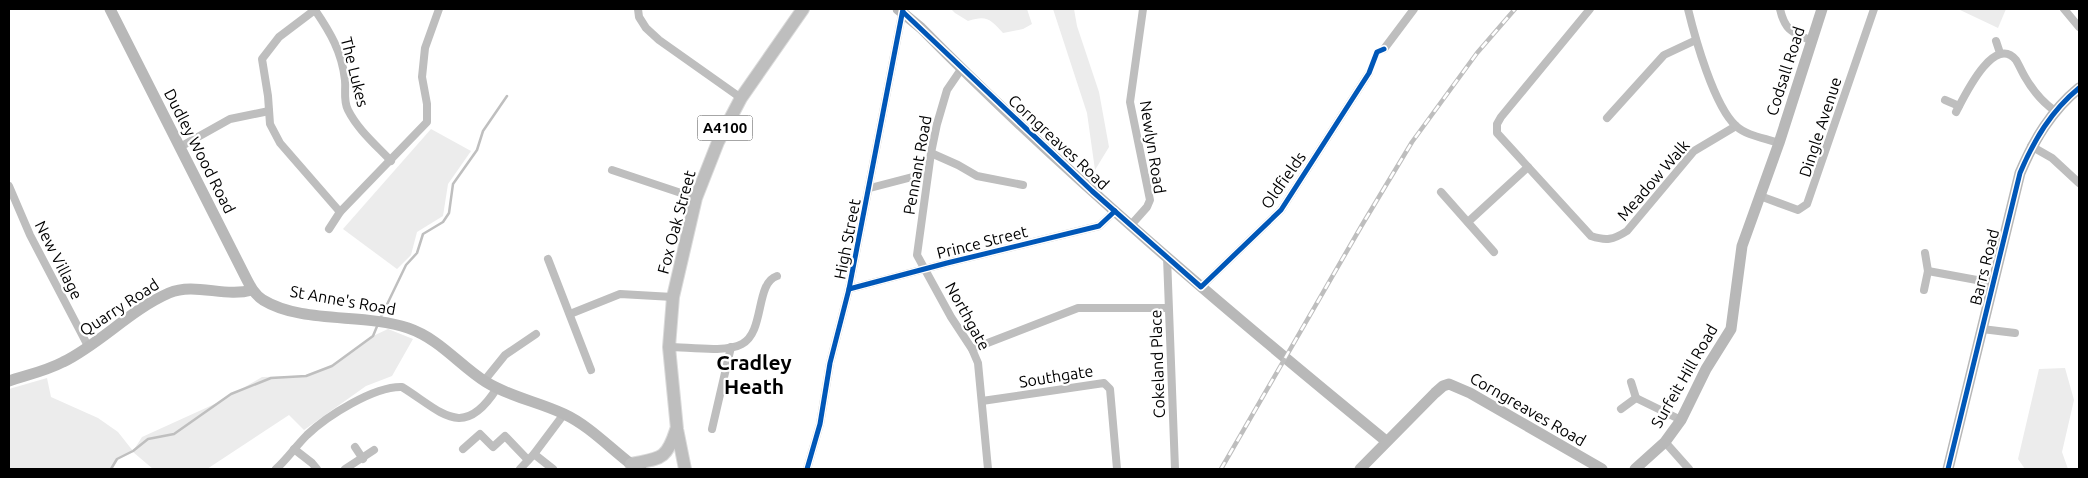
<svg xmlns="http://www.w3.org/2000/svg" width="2088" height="478" font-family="Ubuntu,sans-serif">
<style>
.green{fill:#ececec}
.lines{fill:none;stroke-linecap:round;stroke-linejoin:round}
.stream{stroke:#bfbfbf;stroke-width:2.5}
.primary-casing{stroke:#dbdbdb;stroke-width:14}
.street{stroke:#bebebe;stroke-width:8}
.secondary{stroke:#b8b8b8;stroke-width:11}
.primary{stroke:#bebebe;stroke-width:12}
.rail-casing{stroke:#bebebe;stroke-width:4.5}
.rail{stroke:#fff;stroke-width:2.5;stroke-dasharray:8;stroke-linecap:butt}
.cycleway-casing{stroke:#fff;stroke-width:8}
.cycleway{stroke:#0057b8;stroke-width:5}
.labels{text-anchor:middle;stroke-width:4.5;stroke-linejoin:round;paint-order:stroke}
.shield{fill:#fff;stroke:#4c4c4c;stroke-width:1}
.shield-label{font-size:15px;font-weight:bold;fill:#000}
.street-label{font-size:16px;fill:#000;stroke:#fff}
.district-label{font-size:21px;font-weight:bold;fill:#000;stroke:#fff}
</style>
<rect width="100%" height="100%" fill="#fff"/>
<g class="green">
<path d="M 951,9 L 1027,9 L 1032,24 L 1023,29 L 1003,33 C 990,19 987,15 968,21 L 955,13 Z"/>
<path d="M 1053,9 L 1074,9 L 1077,26 L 1099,92 L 1109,147 L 1095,170 L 1087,113 Z"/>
<path d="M 1958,9 L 2006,9 L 1998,28 Z"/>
<path d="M 431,129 L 471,151 L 448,184 L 443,216 L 417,232 L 411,255 L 397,269 L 343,229 Z"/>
<path d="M 388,329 L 413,339 L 392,376 L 366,386 L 304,430 L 289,415 L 207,469 L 153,469 L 133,452 L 117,459 L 111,469 L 9,469 L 9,389 L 47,378 L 51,397 L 98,418 L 118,432 L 133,451 L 142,437 L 219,402 L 262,377 L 306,376 L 332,366 L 373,336 Z"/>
<path d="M 2065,368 L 2074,400 L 2062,452 L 2068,469 L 2025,469 L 2018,459 L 2039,369 Z"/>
</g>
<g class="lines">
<g class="stream">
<path d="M 380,319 L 406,265 L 417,253 L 423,234 L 443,222 L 449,213 L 453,184 L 477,150 L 483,131 L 507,96"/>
<path d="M 111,469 L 117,459 L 133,451 L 148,439 L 174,434 L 231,394 L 271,378 L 306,376 L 332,366 L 373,336 L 378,324"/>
</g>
<defs>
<g id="primary">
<path d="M 631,464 C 660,458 666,461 676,430"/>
<path d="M 685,469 L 677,429 L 669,347 L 673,297 L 696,198 L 718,142 L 741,98 L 803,9"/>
</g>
</defs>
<use href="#primary" class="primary-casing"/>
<g class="street">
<path d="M 316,9 L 279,37 L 262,59 L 268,96 L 270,124 L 280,143 L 340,212 L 427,122 L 427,104 L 422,77 L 425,48 L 439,9"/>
<path d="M 638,9 L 639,17 L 646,28 L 659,40 L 741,98"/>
<path d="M 1590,9 L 1501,117 L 1497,124 L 1497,133 L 1591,236 C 1606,241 1613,240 1627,231 L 1694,151 L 1736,126"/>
<path d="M 1688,9 C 1695,38 1714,106 1736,126 C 1747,136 1765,138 1779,143"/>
<path d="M 1780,9 C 1785,31 1792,32 1812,41"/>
<path d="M 2064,9 L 2079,27"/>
<path d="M 315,10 C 330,32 342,52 345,80 C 346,91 343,100 348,110 C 358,130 376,145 391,161"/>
<path d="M 1996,41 L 2000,53"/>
<path d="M 1384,49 L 1414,9"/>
<path d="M 962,68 L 947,90 L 937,124 L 931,153 L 917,255 L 951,317 L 972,349 L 978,363 L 988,469"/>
<path d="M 1945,100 L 1959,106"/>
<path d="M 1956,112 C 1964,97 1994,33 2016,60 C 2019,65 2022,72 2025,77 C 2033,91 2042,102 2055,111"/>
<path d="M 1607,118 L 1664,55 L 1696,40"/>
<path d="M 2031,146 L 2052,158 L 2079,183"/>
<path d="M 180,147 L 230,119 L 269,111"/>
<path d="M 931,153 L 958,165 L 977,176 L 1023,185"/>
<path d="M 612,170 L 696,198"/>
<path d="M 9,186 L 30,235 L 88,346"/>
<path d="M 870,188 L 920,175"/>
<path d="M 1441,192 L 1494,252"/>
<path d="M 1760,196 L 1798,210 L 1807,204 L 1874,9"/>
<path d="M 1468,222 L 1528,167"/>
<path d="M 1131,225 L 1147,207 L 1150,200 L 1130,102 L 1143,9"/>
<path d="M 329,229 L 340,212"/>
<path d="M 1925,253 L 1928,271"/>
<path d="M 1167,257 L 1175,469"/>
<path d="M 548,259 L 591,370"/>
<path d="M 1201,287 L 1281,210 L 1369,73"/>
<path d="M 849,289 L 947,263 L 1099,226 L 1115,211"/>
<path d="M 1924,290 L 1928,271 L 1993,283"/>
<path d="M 570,314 L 620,294 L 673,297"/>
<path d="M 1982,329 L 2015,333"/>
<path d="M 669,347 C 688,347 726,353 742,344 C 765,332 755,283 777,276"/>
<path d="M 972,349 L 1078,308 L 1168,308"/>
<path d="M 484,381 L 505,355 L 536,334"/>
<path d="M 1636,398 L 1681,420"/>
<path d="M 982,401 L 1104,383 L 1110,389 L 1117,469"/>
<path d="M 1621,409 L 1636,398 L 1631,382"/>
<path d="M 712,429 L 731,347"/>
<path d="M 1665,442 L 1689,469"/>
<path d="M 355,447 L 363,459"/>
<path d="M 294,449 L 312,463 L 317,469"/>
<path d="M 463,449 L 480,434 L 493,447 L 505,436 L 528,460"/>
<path d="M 534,454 L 553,469"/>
<path d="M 276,469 C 287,459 296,446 307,435 C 327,416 374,386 402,387 C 441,411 463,442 497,388"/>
<path d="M 345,469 L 374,450"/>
<path d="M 520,469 L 534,454 L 564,414"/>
<path d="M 807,469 L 820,424 L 830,363 L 849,289 L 903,9"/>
</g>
<g class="secondary">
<path d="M 110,9 L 245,276 C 250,286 254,294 263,300 C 302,324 364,313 408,328 C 440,339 459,365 486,382 C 510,397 539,402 564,414 C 588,425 609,447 631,464 L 641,469"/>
<path d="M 898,9 L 921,28 C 1067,176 1226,310 1386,441"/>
<path d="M 9,381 C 27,375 46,371 63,362 C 100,344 130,310 169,293 C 195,282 225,298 252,290"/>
<path d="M 1360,469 L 1435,393 L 1443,386 L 1449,384 L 1470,393 L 1602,469"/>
<path d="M 1635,469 L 1665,442 L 1681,420 L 1706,369 L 1731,329 L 1742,246 L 1779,143 L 1822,9"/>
<path d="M 1948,469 L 2020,173 C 2034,140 2051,111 2079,88"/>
</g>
<use href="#primary" class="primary"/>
<defs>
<path id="rail" d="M 1221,469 L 1362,225 L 1412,142 L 1477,53 L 1515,9"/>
</defs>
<use href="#rail" class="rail-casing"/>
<use href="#rail" class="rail"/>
<defs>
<g id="cycleway">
<path d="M 903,12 L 1092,191 L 1201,287 L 1281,210 L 1369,73 L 1377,52 L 1384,49"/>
<path d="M 849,289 L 947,263 L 1099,226 L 1115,211"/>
<path d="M 807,469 L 820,424 L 830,363 L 849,289 L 903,9"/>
<path d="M 1948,469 L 2020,173 C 2034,140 2051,111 2079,88"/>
</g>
</defs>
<use href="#cycleway" class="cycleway-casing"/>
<use href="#cycleway" class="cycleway"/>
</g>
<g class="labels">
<rect class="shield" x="697.5" y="115.5" width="55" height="25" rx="4"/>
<g class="shield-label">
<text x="725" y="133">A4100</text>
</g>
<g class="street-label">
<text transform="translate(1785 71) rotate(-72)" y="6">Codsall Road</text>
<text transform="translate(355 72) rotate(76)" y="6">The Lukes</text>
<text transform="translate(1820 127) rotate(-72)" y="6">Dingle Avenue</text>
<text transform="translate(1059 142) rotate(43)" y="6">Corngreaves Road</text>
<text transform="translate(1153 147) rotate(81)" y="6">Newlyn Road</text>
<text transform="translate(200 151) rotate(63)" y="6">Dudley Wood Road</text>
<text transform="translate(917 165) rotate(-80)" y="6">Pennant Road</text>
<text transform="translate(1283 180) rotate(-55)" y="6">Oldfields</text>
<text transform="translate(1653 180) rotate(-49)" y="6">Meadow Walk</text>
<text transform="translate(676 222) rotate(-75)" y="6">Fox Oak Street</text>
<text transform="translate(847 239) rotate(-79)" y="6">High Street</text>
<text transform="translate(982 242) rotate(-14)" y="6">Prince Street</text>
<text transform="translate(59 260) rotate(63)" y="6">New Village</text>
<text transform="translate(1984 267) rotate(-76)" y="6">Barrs Road</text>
<text transform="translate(343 300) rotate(10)" y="6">St Anne's Road</text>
<text transform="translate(119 307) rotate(-33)" y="6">Quarry Road</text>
<text transform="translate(968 316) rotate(61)" y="6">Northgate</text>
<text transform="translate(1157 364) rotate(-92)" y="6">Cokeland Place</text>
<text transform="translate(1056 376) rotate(-9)" y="6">Southgate</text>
<text transform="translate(1684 376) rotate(-60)" y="6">Surfeit Hill Road</text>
<text transform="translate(1528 409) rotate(30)" y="6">Corngreaves Road</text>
</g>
<g class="district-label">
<text x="754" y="370">Cradley<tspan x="754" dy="24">Heath</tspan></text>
</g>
</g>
<rect width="2088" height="478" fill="none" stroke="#000000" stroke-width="20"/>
</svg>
